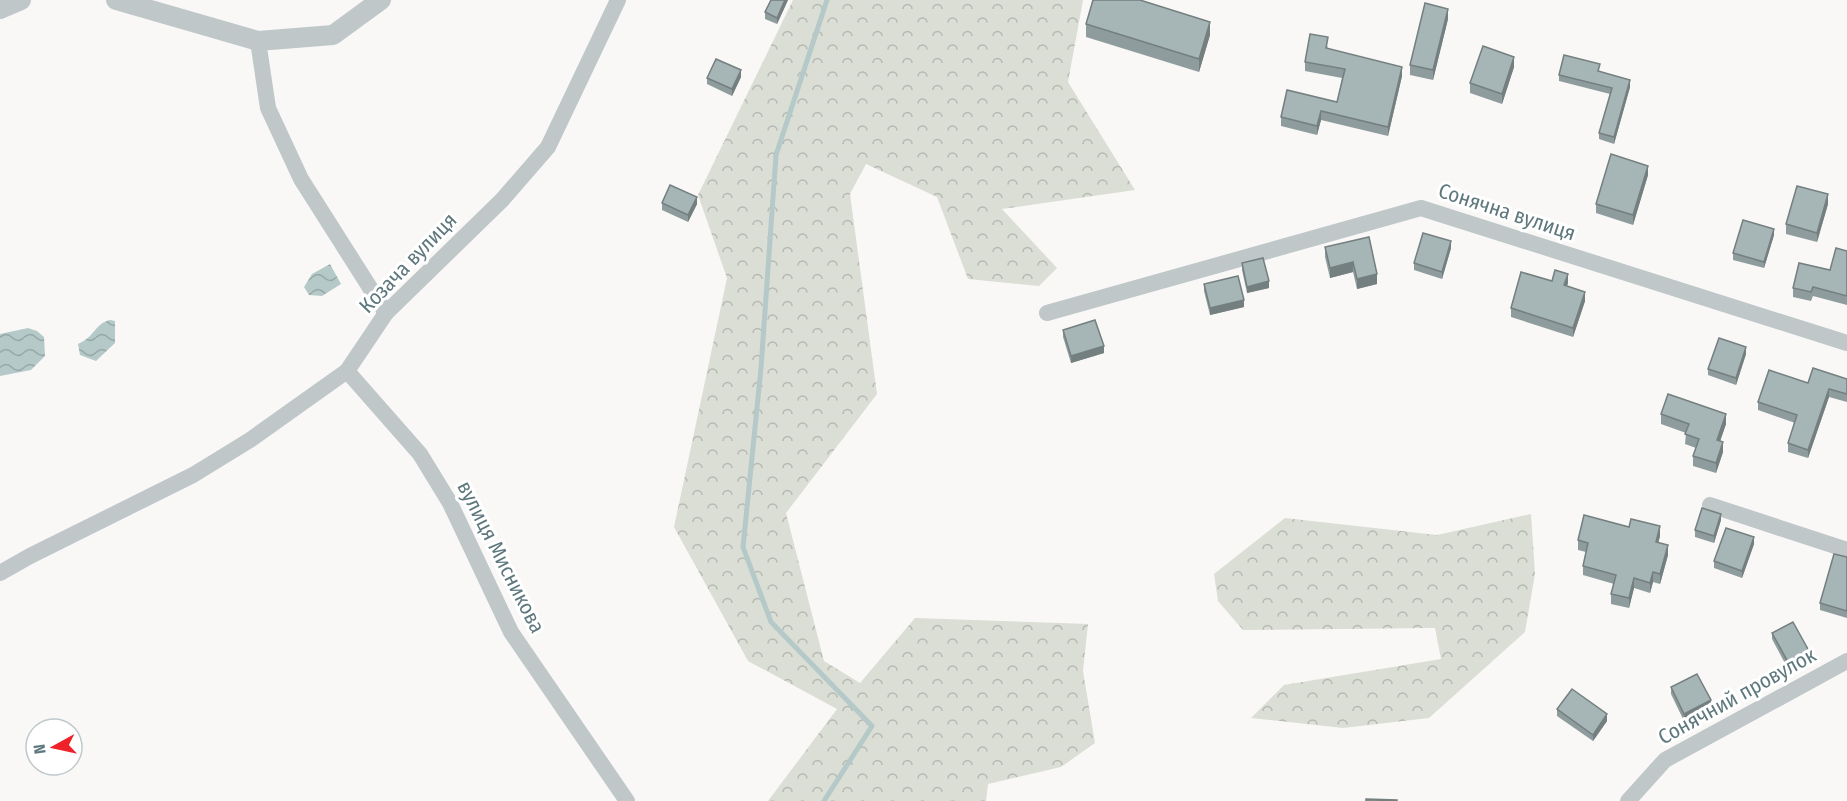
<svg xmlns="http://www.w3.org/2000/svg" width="1847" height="801" font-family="'Fira Sans Condensed',sans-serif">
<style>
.forest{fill:url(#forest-crowns)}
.water{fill:url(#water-waves)}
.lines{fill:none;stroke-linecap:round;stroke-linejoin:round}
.stream{stroke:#b5c9c9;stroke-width:5}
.minor{stroke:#bfc7c9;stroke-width:16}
.tertiary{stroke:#bfc7c9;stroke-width:20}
.wall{fill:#8f9c9d}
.shaded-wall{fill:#747f7f}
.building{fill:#a6b5b6;stroke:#747f7f;stroke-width:1.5}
.labels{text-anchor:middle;stroke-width:6;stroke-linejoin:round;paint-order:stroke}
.street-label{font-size:21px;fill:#5e787d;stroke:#fff}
</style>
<defs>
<pattern id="forest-crowns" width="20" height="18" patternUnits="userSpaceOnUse" patternTransform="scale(1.5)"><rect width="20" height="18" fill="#dbded5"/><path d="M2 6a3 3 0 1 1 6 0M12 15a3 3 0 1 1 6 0" fill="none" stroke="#b5b9b2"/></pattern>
<pattern id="water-waves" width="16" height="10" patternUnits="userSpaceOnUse" patternTransform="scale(1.5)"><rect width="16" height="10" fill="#b5c9c9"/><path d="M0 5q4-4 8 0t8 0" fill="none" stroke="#96a8a8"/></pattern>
</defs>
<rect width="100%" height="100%" fill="#f9f8f6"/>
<g class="forest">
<path d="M 793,0 L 1083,0 L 1068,82 L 1135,190 L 1002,209 L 1057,268 L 1039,286 L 968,279 L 937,197 L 866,164 L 850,194 L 877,394 L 786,513 L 824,661 L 860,683 L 915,618 L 1088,624 L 1083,671 L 1095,743 L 1061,767 L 988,784 L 986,801 L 768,801 L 837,709 L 748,661 L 674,527 L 727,278 L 698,195 Z"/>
<path d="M 1531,514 L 1535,574 L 1525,632 L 1429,718 L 1343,728 L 1251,718 L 1284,685 L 1441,659 L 1435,628 L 1243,630 L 1218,601 L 1214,574 L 1285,518 L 1437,535 Z"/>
</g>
<g class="water">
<path d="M 330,264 L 341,284 L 322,296 L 309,295 L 304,287 L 312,274 Z"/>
<path d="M 110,320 L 115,321 L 115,343 L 96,361 L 80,355 L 78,344 C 95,337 94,324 110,320 Z"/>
<path d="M 28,328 L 37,331 L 44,337 L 45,356 L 31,370 L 0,376 L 0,334 Z"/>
</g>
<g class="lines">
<path class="stream" d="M 824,801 L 872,726 L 771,622 L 743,547 L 761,368 L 776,155 L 827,0"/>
<g class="minor">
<path d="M 258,41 L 268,108 L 301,179 L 386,313"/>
<path d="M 1047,313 L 1421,208 L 1847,343"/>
<path d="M 347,371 L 420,454 L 450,503 L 511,632 L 627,801"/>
<path d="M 1710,505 L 1847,550"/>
<path d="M 0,573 L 30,556 L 193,475 L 250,440 L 347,371 L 386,313 L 502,200 L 548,147 L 618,0"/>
<path d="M 1628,801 L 1665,760 L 1847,661"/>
</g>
<g class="tertiary">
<path d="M 116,0 L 258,41 L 333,35 L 381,0"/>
<path d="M 0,9 L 21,0"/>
</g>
</g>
<g class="wall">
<path d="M 788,0 L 777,24 L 765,19 L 765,12 Z"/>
<path d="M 1448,19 L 1433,80 L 1410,75 L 1410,65 Z"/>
<path d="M 1086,24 L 1210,35 L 1199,72 L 1086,37 Z"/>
<path d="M 1328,46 L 1327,49 L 1402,76 L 1388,136 L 1321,120 L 1317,135 L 1281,126 L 1281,117 L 1337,102 L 1342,78 L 1305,71 L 1305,62 Z"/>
<path d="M 1514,67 L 1502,104 L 1470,93 L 1470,83 Z"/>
<path d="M 1600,71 L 1630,87 L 1614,144 L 1599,139 L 1599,133 L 1610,94 L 1559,81 L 1559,75 Z"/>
<path d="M 741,77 L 732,96 L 707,84 L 707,78 Z"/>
<path d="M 1648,175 L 1633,225 L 1596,213 L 1596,204 Z"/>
<path d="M 662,203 L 697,204 L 688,222 L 662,210 Z"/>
<path d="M 1828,204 L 1817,242 L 1786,234 L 1786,224 Z"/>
<path d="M 1774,235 L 1764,268 L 1733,260 L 1733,253 Z"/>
<path d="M 1369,237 L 1377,284 L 1357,289 L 1353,272 L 1330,278 L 1325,257 L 1325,247 Z"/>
<path d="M 1451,248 L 1442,279 L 1414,270 L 1414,263 Z"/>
<path d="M 1847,251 L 1847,305 L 1813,296 L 1811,301 L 1793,297 L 1793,288 L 1830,270 Z"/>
<path d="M 1242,263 L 1269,288 L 1247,293 L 1242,270 Z"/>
<path d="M 1552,281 L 1568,283 L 1567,286 L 1585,301 L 1573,337 L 1511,317 L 1511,308 Z"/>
<path d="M 1204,284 L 1244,307 L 1210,315 L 1204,291 Z"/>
<path d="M 1063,330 L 1104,353 L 1071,363 L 1063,337 Z"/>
<path d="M 1746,354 L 1736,385 L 1708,375 L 1708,369 Z"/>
<path d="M 1847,379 L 1847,402 L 1829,397 L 1808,458 L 1788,452 L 1788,443 L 1795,423 L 1758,410 L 1758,402 L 1808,383 Z"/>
<path d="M 1661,414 L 1726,424 L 1720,441 L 1723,452 L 1716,473 L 1693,466 L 1693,456 L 1696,448 L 1685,444 L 1686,433 L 1661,424 Z"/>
<path d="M 1721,520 L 1714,543 L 1695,537 L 1695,530 Z"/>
<path d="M 1660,536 L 1658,543 L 1668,555 L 1660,584 L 1653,582 L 1650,593 L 1634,588 L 1629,608 L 1611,604 L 1611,594 L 1614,584 L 1583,575 L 1583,566 L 1586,552 L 1578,550 L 1578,540 Z"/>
<path d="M 1754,544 L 1742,578 L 1714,568 L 1714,561 Z"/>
<path d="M 1847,557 L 1847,618 L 1820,610 L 1820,603 Z"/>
<path d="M 1772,633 L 1809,658 L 1788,669 L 1772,639 Z"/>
<path d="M 1671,687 L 1711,707 L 1684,721 L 1671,694 Z"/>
<path d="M 1557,709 L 1607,721 L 1593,741 L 1557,716 Z"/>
</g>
<g class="shaded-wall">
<path d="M 785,0 L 788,0 L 777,24 L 777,18 Z"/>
<path d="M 1448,9 L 1448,19 L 1433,80 L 1433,70 Z"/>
<path d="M 1210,22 L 1210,35 L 1199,72 L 1199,59 Z"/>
<path d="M 1514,57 L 1514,67 L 1502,104 L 1502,94 Z"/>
<path d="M 1402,67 L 1402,76 L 1388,136 L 1388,127 Z"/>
<path d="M 741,70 L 741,77 L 732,96 L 732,89 Z"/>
<path d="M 1630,80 L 1630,87 L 1614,144 L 1614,137 Z"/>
<path d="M 1321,111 L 1321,120 L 1317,135 L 1317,126 Z"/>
<path d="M 1648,166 L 1648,175 L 1633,225 L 1633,215 Z"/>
<path d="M 1828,194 L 1828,204 L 1817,242 L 1817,233 Z"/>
<path d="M 697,197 L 697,204 L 688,222 L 688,215 Z"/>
<path d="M 1774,229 L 1774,235 L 1764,268 L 1764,262 Z"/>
<path d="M 1451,241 L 1451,248 L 1442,279 L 1442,272 Z"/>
<path d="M 1353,262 L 1353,272 L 1330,278 L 1330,268 Z"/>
<path d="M 1377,274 L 1377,284 L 1357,289 L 1357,279 Z"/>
<path d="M 1568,274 L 1568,283 L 1564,294 L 1564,285 Z"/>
<path d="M 1269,281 L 1269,288 L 1247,293 L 1247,287 Z"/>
<path d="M 1585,292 L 1585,301 L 1573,337 L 1573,328 Z"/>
<path d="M 1244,300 L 1244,307 L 1210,315 L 1210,308 Z"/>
<path d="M 1104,346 L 1104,353 L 1071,363 L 1071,356 Z"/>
<path d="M 1746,347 L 1746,354 L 1736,385 L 1736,378 Z"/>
<path d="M 1829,389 L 1829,397 L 1808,458 L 1808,450 Z"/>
<path d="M 1726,414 L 1726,424 L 1717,450 L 1717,440 Z"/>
<path d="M 1723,442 L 1723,452 L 1716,473 L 1716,463 Z"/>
<path d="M 1721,514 L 1721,520 L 1714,543 L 1714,536 Z"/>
<path d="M 1660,526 L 1660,536 L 1656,552 L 1656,542 Z"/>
<path d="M 1754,537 L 1754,544 L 1742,578 L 1742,571 Z"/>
<path d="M 1668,545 L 1668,555 L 1660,584 L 1660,574 Z"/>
<path d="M 1653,572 L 1653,582 L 1650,593 L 1650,583 Z"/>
<path d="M 1634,578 L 1634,588 L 1629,608 L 1629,598 Z"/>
<path d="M 1809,651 L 1809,658 L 1788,669 L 1788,662 Z"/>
<path d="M 1711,700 L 1711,707 L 1684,721 L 1684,714 Z"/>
<path d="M 1607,714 L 1607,721 L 1593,741 L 1593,735 Z"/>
</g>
<g class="building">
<path d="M 771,0 L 785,0 L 777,18 L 765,12 Z"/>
<path d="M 1093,0 L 1140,0 L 1210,22 L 1199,59 L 1086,24 Z"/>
<path d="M 1425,3 L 1448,9 L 1433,70 L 1410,65 Z"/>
<path d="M 1310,34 L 1328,37 L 1326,48 L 1402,67 L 1388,127 L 1321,111 L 1317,126 L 1281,117 L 1287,90 L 1337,102 L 1345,69 L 1305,62 Z"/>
<path d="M 1483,46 L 1514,57 L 1502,94 L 1470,83 Z"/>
<path d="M 1564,55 L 1600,64 L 1598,71 L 1630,80 L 1614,137 L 1599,133 L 1612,88 L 1559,75 Z"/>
<path d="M 716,59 L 741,70 L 732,89 L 707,78 Z"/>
<path d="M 1611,154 L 1648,166 L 1633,215 L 1596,204 Z"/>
<path d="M 670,185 L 697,197 L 688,215 L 662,203 Z"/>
<path d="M 1797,186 L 1828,194 L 1817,233 L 1786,224 Z"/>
<path d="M 1743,220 L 1774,229 L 1764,262 L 1733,253 Z"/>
<path d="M 1423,233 L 1451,241 L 1442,272 L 1414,263 Z"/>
<path d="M 1369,237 L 1377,274 L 1357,279 L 1353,262 L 1330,268 L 1325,247 Z"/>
<path d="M 1836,248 L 1847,251 L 1847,296 L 1813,287 L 1811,292 L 1793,288 L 1799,263 L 1830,270 Z"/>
<path d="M 1263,258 L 1269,281 L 1247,287 L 1242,263 Z"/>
<path d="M 1555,270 L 1568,274 L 1564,285 L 1585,292 L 1573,328 L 1511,308 L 1521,272 L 1552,281 Z"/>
<path d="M 1238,276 L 1244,300 L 1210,308 L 1204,284 Z"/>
<path d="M 1095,320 L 1104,346 L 1071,356 L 1063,330 Z"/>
<path d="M 1719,338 L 1746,347 L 1736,378 L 1708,369 Z"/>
<path d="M 1813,368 L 1847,379 L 1847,394 L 1829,389 L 1808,450 L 1788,443 L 1797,415 L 1758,402 L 1769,370 L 1808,383 Z"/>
<path d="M 1668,394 L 1726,414 L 1717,440 L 1723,442 L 1716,463 L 1693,456 L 1699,439 L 1685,434 L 1689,424 L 1661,414 Z"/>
<path d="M 1702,508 L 1721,514 L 1714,536 L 1695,530 Z"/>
<path d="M 1584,515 L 1629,527 L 1631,519 L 1660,526 L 1656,542 L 1668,545 L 1660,574 L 1653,572 L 1650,583 L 1634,578 L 1629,598 L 1611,594 L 1616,575 L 1583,566 L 1588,543 L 1578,540 Z"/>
<path d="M 1726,528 L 1754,537 L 1742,571 L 1714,561 Z"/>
<path d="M 1834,554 L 1847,557 L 1847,611 L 1820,603 Z"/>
<path d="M 1793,622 L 1809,651 L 1788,662 L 1772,633 Z"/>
<path d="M 1697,674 L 1711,700 L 1684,714 L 1671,687 Z"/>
<path d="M 1572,689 L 1607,714 L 1593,735 L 1557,709 Z"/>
<path d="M 1366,799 L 1397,800 L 1397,801 L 1366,801 Z"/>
</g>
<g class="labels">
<g class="street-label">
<text transform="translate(1507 212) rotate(18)" y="7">Сонячна вулиця</text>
<text transform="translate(408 263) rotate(-46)" y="7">Козача вулиця</text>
<text transform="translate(501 557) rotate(63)" y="7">вулиця Мисникова</text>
<text transform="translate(1737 696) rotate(-29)" y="7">Сонячний провулок</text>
</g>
</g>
<g transform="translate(54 747) rotate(262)"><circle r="28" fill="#ffffff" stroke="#bfc9cb" stroke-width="1.5"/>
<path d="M0-4.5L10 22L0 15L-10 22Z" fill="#ef2129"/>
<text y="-9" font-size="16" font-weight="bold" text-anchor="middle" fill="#5e787d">N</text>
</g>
</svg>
